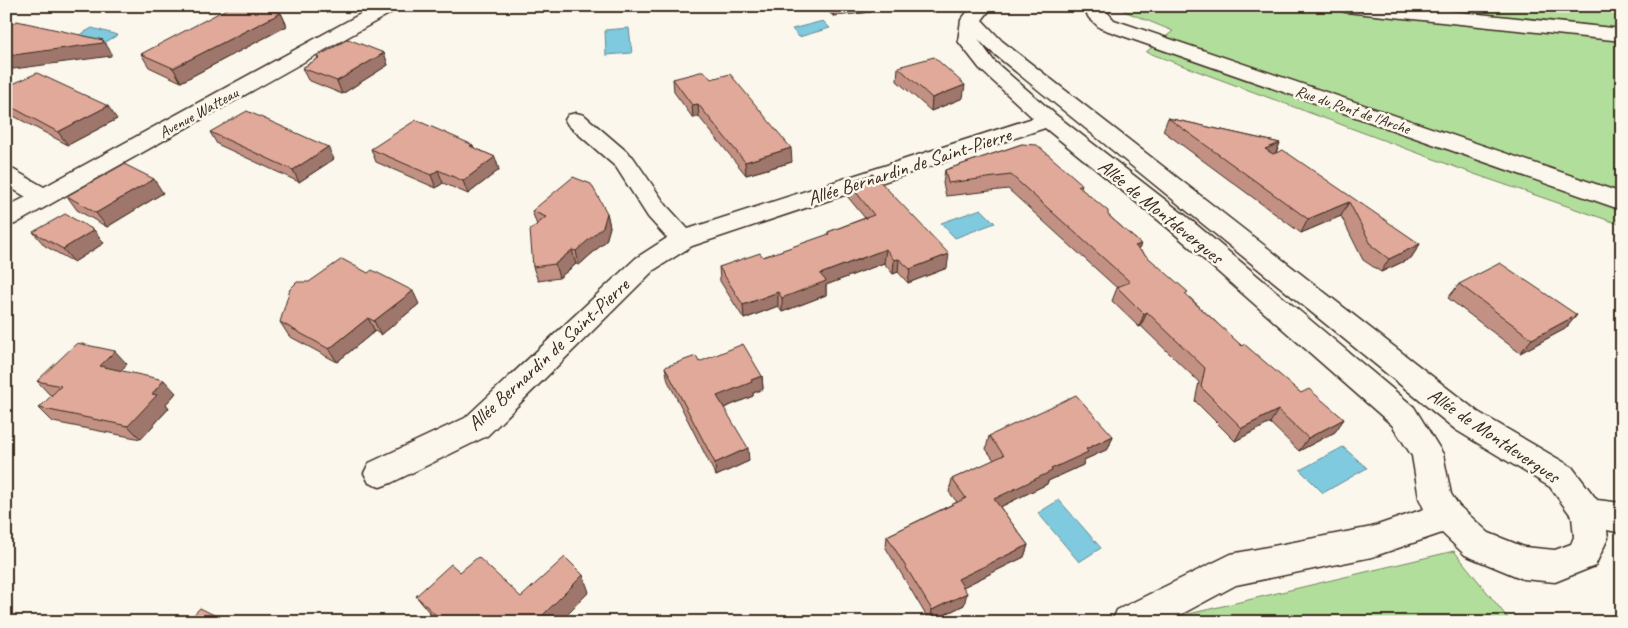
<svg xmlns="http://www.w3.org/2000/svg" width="1628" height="628" font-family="Caveat,sans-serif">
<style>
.green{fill:#b2de9c;stroke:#76845d}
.water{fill:#7fcadf;stroke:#648a92}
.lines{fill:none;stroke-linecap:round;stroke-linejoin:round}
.street-casing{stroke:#3b2a1e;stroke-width:3}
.secondary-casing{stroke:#3b2a1e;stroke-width:3}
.street{fill:#fbf7ec;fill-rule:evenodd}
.secondary{fill:#fbf7ec;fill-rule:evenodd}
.wall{fill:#c29184;stroke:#3b2a1e}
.shaded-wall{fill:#9e766c;stroke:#3b2a1e}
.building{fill:#e1a99a;stroke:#3b2a1e}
.labels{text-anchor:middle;stroke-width:5;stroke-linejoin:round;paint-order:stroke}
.far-street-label{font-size:16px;fill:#3b2a1e;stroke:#fbf7ec}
.street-label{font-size:20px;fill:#3b2a1e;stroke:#fbf7ec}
</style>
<rect width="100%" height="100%" fill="#fbf7ec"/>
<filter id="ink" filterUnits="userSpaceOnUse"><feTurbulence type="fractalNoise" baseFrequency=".02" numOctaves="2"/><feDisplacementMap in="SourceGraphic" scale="10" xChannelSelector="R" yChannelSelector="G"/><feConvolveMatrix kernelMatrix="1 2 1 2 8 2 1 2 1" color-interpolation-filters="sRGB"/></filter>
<g filter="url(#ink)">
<g class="green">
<path d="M 1122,6 L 1622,6 L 1622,225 L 1477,175 L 1146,52 L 1173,31 L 1124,11 Z"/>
<path d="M 1454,551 L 1511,622 L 1164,622 L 1168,619 Z"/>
</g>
<g class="water">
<path d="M 823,21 L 830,28 L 799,37 L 792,29 Z"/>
<path d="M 92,28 L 118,35 L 102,44 L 76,37 Z"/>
<path d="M 629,28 L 632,53 L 606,55 L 605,30 Z"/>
<path d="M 981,209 L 995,223 L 955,238 L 941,223 Z"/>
<path d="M 1343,447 L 1367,468 L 1323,493 L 1300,470 Z"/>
<path d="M 1059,500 L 1101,548 L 1079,562 L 1038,513 Z"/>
</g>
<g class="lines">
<defs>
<g id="street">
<path d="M 375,6 L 398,6 L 396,10 L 15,224 L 6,226 L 6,207 L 26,197 L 6,185 L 6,168 L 14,170 L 44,187 Z"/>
<path d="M 972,6 L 993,6 L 982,20 L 1002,41 L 1478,412 L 1572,467 L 1597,500 L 1622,503 L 1622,533 L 1607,530 L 1608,538 L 1595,566 L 1555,582 L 1523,579 L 1465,555 L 1442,533 L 1372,557 L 1236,585 L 1167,622 L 1112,622 L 1117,610 L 1231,554 L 1372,527 L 1424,509 L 1419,498 L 1412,456 L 1392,425 L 1168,228 L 1045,128 L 692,246 L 654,270 L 487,436 L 391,483 L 380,487 L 369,483 L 364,473 L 369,463 L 465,418 L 636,258 L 667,238 L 648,217 L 616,167 L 568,125 L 565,120 L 568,115 L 576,113 L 584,115 L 633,157 L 666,205 L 688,229 L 1033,118 L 980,69 L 958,41 L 961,20 ZM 978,39 L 988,49 L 1456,430 L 1550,487 L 1572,517 L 1574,537 L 1571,544 L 1555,550 L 1524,547 L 1489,533 L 1459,506 L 1451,494 L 1443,454 L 1414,407 L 1186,216 L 1056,115 L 994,61 Z"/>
<path d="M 1083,6 L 1102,6 L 1114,20 L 1622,193 L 1622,210 L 1100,28 L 1089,18 Z"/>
</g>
<path id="secondary" d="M 1337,6 L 1402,6 L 1622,29 L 1622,41 L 1346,12 L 1339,10 Z"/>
</defs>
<use href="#street" class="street-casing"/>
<use href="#secondary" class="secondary-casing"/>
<use href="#street" class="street"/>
<use href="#secondary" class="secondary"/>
</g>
<g class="wall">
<path d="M 822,6 L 872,6 L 871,12 L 833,16 Z"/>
<path d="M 281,13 L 287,26 L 181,82 L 149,67 L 141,54 Z"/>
<path d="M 384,53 L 388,65 L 342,94 L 308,80 L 302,68 L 318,59 L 317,57 Z"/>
<path d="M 898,67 L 963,98 L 931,111 L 897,81 Z"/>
<path d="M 673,79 L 711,79 L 792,162 L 746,175 L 699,117 L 693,118 L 674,92 Z"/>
<path d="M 6,87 L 117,119 L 68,145 L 6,112 Z"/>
<path d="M 1168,118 L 1280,143 L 1276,153 L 1420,244 L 1411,258 L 1381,272 L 1363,260 L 1341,216 L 1301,233 L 1163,131 Z"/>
<path d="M 210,132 L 334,159 L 299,182 L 217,144 Z"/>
<path d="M 1022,144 L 1082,184 L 1081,188 L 1108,215 L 1141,244 L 1139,249 L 1187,295 L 1238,343 L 1301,393 L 1344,419 L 1335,432 L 1299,451 L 1270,423 L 1235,441 L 1195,401 L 1199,382 L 1141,326 L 1139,327 L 1112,301 L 1117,288 L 1008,189 L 946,196 L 943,183 L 945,170 Z"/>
<path d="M 473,145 L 474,148 L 495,157 L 499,170 L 468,194 L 443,183 L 436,188 L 376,162 L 371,149 Z"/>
<path d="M 848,182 L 947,268 L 908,283 L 898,272 L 893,274 L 884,263 L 826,285 L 826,295 L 782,312 L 778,306 L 744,319 L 720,281 L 719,267 L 763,257 L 828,235 L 828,232 L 865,218 L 847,196 Z"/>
<path d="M 163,193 L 107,227 L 77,210 L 67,196 Z"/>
<path d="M 532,211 L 607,213 L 610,227 L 606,241 L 579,265 L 576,264 L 559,278 L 538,281 L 533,267 L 537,225 Z"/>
<path d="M 94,230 L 104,243 L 74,262 L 45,246 L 33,232 Z"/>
<path d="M 1459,284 L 1577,315 L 1565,329 L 1520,353 L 1448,298 Z"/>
<path d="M 419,304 L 381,335 L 375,331 L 337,362 L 289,336 L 280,322 Z"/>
<path d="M 699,362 L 762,376 L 763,389 L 753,393 L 753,396 L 724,408 L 749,461 L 716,476 L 668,381 L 665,367 Z"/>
<path d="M 127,364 L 121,371 L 176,393 L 166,404 L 169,408 L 141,439 L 53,422 L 39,408 L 52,395 L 50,395 L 37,381 Z"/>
<path d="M 989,436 L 1113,436 L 1108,449 L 1084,460 L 1083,465 L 1048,481 L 1047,484 L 1000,507 L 1028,545 L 1024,557 L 963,587 L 964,605 L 930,622 L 886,548 L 887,536 L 957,502 L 949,492 L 952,479 L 994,460 L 986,449 Z"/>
<path d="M 460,572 L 521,597 L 589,592 L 559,622 L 438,622 L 428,611 L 416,596 Z"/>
</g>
<g class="shaded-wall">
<path d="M 833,6 L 872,6 L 871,12 L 833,16 Z"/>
<path d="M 281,13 L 287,26 L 181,82 L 173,68 Z"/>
<path d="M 103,40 L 111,52 L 111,56 L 6,70 L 6,56 Z"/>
<path d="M 384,53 L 388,65 L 342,94 L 337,81 Z"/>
<path d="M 965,85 L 963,98 L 931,111 L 932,98 Z"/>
<path d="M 698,104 L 699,117 L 693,118 L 692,105 Z"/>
<path d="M 108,106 L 117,119 L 68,145 L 58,132 Z"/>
<path d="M 1280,143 L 1274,156 L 1265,149 Z"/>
<path d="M 328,147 L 334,159 L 299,182 L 293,170 Z"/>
<path d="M 791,148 L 792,162 L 746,175 L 745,162 Z"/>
<path d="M 495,157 L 499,170 L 468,194 L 463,181 Z"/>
<path d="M 438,170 L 443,183 L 436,188 L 431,175 Z"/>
<path d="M 154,179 L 163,193 L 107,227 L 96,213 Z"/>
<path d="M 1349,202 L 1341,216 L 1301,233 L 1308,219 Z"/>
<path d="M 607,213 L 610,227 L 606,241 L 579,265 L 576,251 Z"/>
<path d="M 94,230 L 104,243 L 74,262 L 63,249 Z"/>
<path d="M 1141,244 L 1136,257 L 1135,246 Z"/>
<path d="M 1420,244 L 1411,258 L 1381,272 L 1389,259 Z"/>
<path d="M 886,249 L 884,263 L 826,285 L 826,295 L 782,312 L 782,298 L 820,274 Z"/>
<path d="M 572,250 L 576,264 L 559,278 L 555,264 Z"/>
<path d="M 949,254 L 947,268 L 908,283 L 910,269 Z"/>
<path d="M 899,259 L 898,272 L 893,274 L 894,260 Z"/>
<path d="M 413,291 L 419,304 L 381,335 L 374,321 Z"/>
<path d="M 778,292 L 778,306 L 744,319 L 743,305 Z"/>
<path d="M 1147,312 L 1141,326 L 1139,327 L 1144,314 Z"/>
<path d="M 1577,315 L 1565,329 L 1520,353 L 1532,339 Z"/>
<path d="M 368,318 L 375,331 L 337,362 L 329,349 Z"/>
<path d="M 115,351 L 127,364 L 112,380 L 100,366 Z"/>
<path d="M 762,376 L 763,389 L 753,393 L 753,396 L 719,410 L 717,396 L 751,380 Z"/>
<path d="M 164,380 L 176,393 L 166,404 L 169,408 L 141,439 L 128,426 L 152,394 Z"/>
<path d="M 1278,410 L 1270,423 L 1235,441 L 1242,428 Z"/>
<path d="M 1344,419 L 1335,432 L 1299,451 L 1308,438 Z"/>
<path d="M 1113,436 L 1108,449 L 1084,460 L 1083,465 L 1048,481 L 1047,484 L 990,512 L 994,499 L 1051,469 L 1086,449 Z"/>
<path d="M 748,448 L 749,461 L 716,476 L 715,463 Z"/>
<path d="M 1028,545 L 1024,557 L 955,591 L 958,579 Z"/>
<path d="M 583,575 L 589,592 L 559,622 L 545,622 L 542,616 Z"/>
<path d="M 967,593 L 964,605 L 930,622 L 932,610 Z"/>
</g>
<g class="building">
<path d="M 232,6 L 262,6 L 281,13 L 173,68 L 141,54 Z"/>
<path d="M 17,21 L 103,40 L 103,43 L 6,56 L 6,27 Z"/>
<path d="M 348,39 L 384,53 L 337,81 L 302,68 L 319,58 L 317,57 Z"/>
<path d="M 934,57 L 965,85 L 932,98 L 898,67 Z"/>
<path d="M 704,71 L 711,79 L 730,74 L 791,148 L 745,162 L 698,104 L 692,105 L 673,79 Z"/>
<path d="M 37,73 L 108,106 L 58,132 L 6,104 L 6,87 Z"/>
<path d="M 247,111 L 328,147 L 293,170 L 210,132 Z"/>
<path d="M 1168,118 L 1280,143 L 1265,149 L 1273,154 L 1283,150 L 1420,244 L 1389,259 L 1372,246 L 1349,202 L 1308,219 Z"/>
<path d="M 416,120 L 473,145 L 470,146 L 495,157 L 463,181 L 438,170 L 431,175 L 371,149 Z"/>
<path d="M 1022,144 L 1037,145 L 1082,184 L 1078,186 L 1108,211 L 1108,215 L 1141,244 L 1135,246 L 1188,292 L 1185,294 L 1242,346 L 1244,344 L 1301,393 L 1309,389 L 1344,419 L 1308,438 L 1278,410 L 1242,428 L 1201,387 L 1205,368 L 1147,312 L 1144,314 L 1117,287 L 1130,282 L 1011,175 L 948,183 L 945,170 Z"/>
<path d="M 124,164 L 154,179 L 96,213 L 67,196 Z"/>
<path d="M 873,174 L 949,254 L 910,269 L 899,259 L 894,260 L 886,249 L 820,274 L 826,281 L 782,298 L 778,292 L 743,305 L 719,267 L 760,253 L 763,257 L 829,234 L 828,232 L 874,215 L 848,182 Z"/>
<path d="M 573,177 L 591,184 L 607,213 L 603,227 L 576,251 L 572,250 L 555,264 L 533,267 L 530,230 L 546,217 L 532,211 Z"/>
<path d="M 65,214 L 94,230 L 63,249 L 33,232 Z"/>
<path d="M 342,259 L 368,273 L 372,270 L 413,291 L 374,321 L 368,318 L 329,349 L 280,322 L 290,289 L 297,282 L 309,282 Z"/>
<path d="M 1500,263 L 1577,315 L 1532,339 L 1459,284 Z"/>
<path d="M 77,343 L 115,351 L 100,366 L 164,380 L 152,394 L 157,395 L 128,426 L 39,408 L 61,386 L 37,381 Z"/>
<path d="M 743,344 L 762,376 L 751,380 L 752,382 L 717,396 L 748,448 L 715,463 L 665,367 L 696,356 L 699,362 Z"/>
<path d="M 1076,395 L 1113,436 L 1086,449 L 1088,452 L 1051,469 L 1052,471 L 994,499 L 1028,545 L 958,579 L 967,593 L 932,610 L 887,536 L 966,498 L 952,479 L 1004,455 L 989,436 Z"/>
<path d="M 478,557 L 521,597 L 565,557 L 583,575 L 542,616 L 549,622 L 443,622 L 416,596 L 451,564 L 460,572 Z"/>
<path d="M 200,608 L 228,622 L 187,622 Z"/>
</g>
</g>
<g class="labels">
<g class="far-street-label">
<text transform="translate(1353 109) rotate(19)" y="6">Rue du Pont de l'Arche</text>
<text transform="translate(198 112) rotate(-29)" y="6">Avenue Watteau</text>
</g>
<g class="street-label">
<text transform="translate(909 166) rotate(-18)" y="7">Allée Bernardin de Saint-Pierre</text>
<text transform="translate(1161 211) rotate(39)" y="7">Allée de Montdevergues</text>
<text transform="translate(548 354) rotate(-43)" y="7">Allée Bernardin de Saint-Pierre</text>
<text transform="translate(1494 435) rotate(34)" y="7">Allée de Montdevergues</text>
</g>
</g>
<rect width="1628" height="628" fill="none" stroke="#fbf7ec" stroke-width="25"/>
<rect x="12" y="12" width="1603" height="603" fill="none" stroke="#3b2a1e" stroke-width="2" filter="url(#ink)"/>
</svg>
